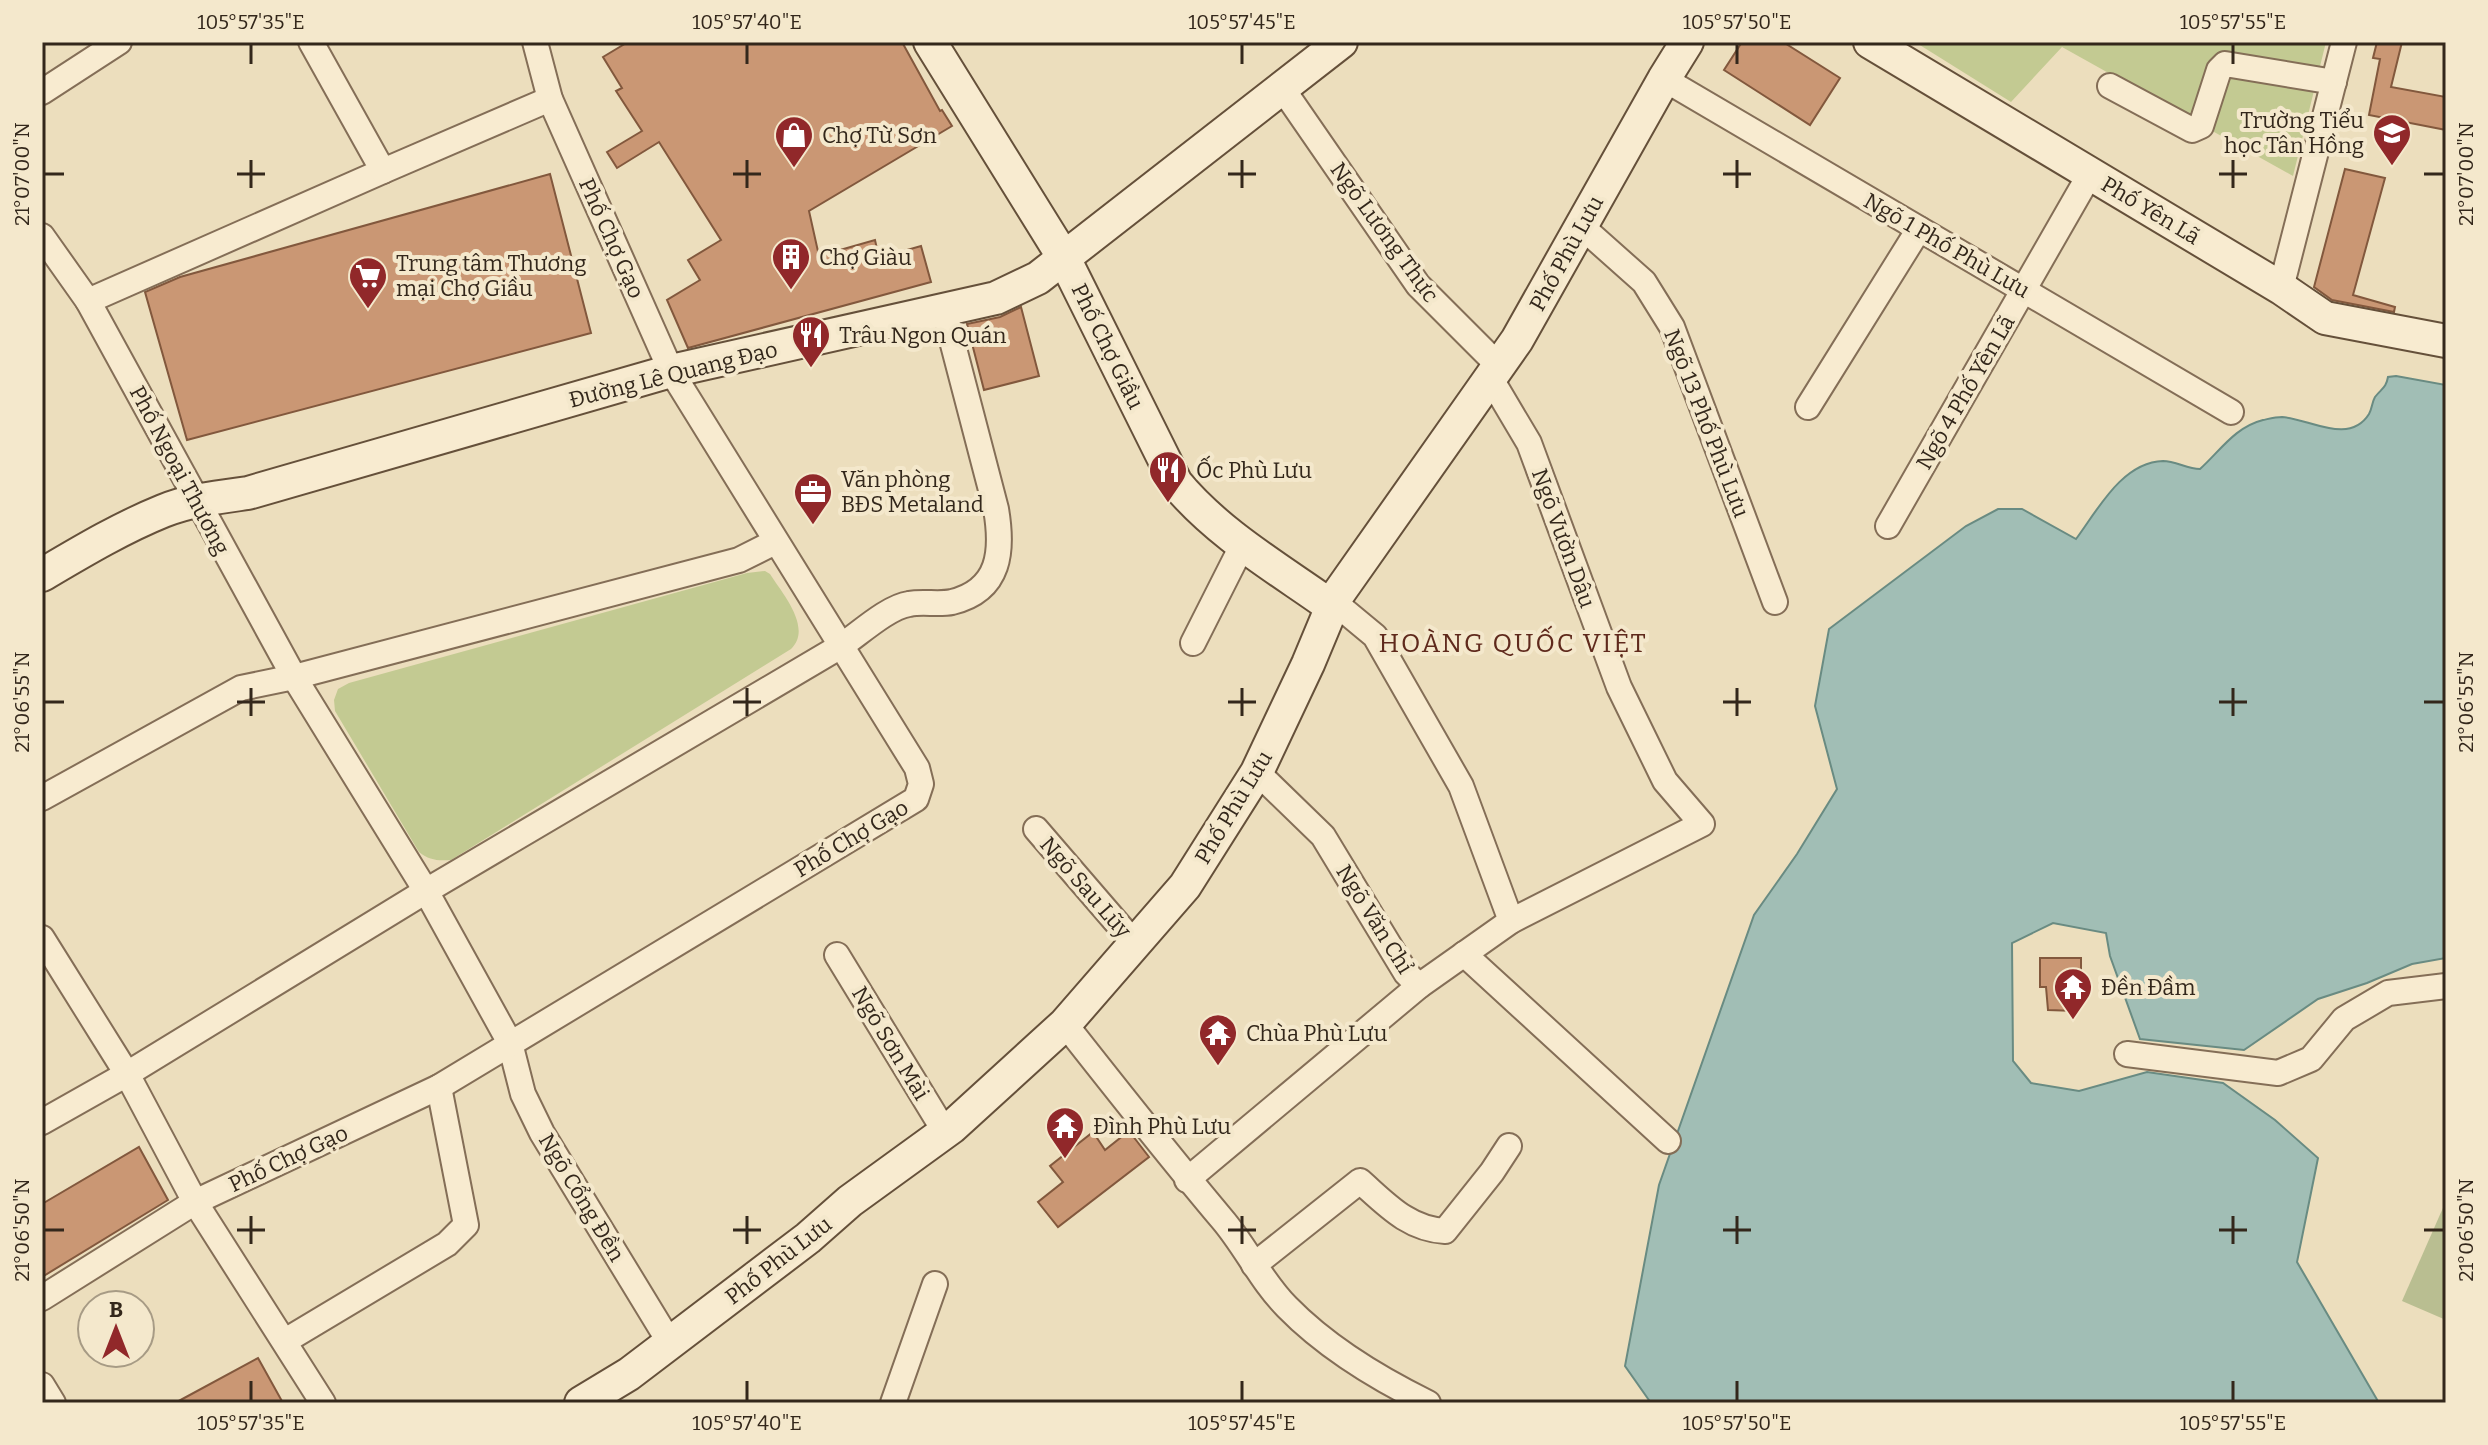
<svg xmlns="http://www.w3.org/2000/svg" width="2488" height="1445" font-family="Bitter,serif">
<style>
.green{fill:#c3ca92}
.cemetery{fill:#b9be91}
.water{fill:#a1beb5;stroke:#698b82;stroke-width:2}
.building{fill:#ca9774;stroke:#82583d;stroke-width:2}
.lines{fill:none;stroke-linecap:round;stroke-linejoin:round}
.street-casing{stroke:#846e57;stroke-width:28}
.secondary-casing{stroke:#65503a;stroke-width:36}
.street{stroke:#f8ebd0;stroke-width:24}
.secondary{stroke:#f8ebd0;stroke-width:32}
.ticks{fill:none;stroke:#33271b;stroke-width:3}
.labels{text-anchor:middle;stroke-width:8;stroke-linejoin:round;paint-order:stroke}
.poi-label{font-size:22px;fill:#33271b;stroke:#f4e8cc;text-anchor:start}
.street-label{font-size:22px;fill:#33271b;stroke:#f4e8cc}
.quarter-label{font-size:26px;letter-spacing:2px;fill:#5f291c;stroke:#f4e8cc}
.neatline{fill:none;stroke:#33271b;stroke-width:3}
.ticks-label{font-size:20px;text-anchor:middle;fill:#33271b}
</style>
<rect width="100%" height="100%" fill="#ecdebd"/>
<g class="green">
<path d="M 1915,42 L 2326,42 L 2293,176 L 2062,47 L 2011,102 Z"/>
<path d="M 765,571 L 770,574 C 782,593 813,628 791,649 L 451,860 C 437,861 429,860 419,852 L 335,711 L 334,700 L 338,689 L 349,683 L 747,573 Z"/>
</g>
<path class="cemetery" d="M 2446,1201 L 2446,1320 L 2402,1301 Z"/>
<path class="water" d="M 2396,376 L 2446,385 L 2446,958 L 2412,964 L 2367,983 L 2318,999 L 2244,1050 L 2140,1039 L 2110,956 L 2106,933 L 2053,923 L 2012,943 L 2013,1061 L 2031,1083 L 2079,1091 L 2147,1072 L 2223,1083 L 2275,1120 L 2318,1158 L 2297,1262 L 2379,1403 L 1651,1403 L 1625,1366 L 1659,1185 L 1754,915 L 1797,854 L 1837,789 L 1815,706 L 1829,629 L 1966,526 L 1998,509 L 2022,509 L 2076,539 C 2097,511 2122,462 2163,461 C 2176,461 2187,469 2200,469 C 2220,451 2235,427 2263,420 C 2268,419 2276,417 2282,417 C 2308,418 2349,446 2369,414 C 2372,409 2372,402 2375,397 C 2382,388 2386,388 2388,377 Z"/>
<g class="building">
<path d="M 628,42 L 902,42 L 940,111 L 942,110 L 952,126 L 809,211 L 819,256 L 875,240 L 879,258 L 921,246 L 931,282 L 688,348 L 667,300 L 700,280 L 688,260 L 721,240 L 659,142 L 617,168 L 607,152 L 642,131 L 616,91 L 622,88 L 603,57 Z"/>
<path d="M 1742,42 L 1783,42 L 1840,78 L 1810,125 L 1724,70 Z"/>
<path d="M 2377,42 L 2402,42 L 2391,87 L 2446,97 L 2446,130 L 2369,115 L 2380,59 L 2373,58 Z"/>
<path d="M 2345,169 L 2385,178 L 2353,295 L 2395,307 L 2394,312 L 2332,300 L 2314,287 Z"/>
<path d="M 550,174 L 591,333 L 187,440 L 145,292 L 180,277 Z"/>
<path d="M 1021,307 L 1039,376 L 984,390 L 967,324 L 1000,317 Z"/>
<path d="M 2040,958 L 2081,958 L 2081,987 L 2076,987 L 2076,1011 L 2048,1010 L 2046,987 L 2040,987 Z"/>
<path d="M 1129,1131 L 1149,1157 L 1058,1227 L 1038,1202 L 1063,1182 L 1050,1166 L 1093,1132 L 1105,1150 Z"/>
<path d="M 139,1147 L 168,1200 L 42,1277 L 42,1204 Z"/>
<path d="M 258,1358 L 283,1403 L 175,1403 Z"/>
</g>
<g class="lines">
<defs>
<g id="street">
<path d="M 311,42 L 383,171 L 88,301 L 294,677 L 426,891 L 510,1043 L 523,1094 L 542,1133 L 670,1343"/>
<path d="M 1664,79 L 2231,412"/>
<path d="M 2110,86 L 2192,130 L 2201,126 L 2219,70 L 2225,64 L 2334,82"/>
<path d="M 1282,88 L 1418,285 L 1500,367"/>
<path d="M 42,92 L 119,42"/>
<path d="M 383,171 L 550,99"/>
<path d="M 1581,226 L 1644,282 L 1672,327 L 1775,602"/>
<path d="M 42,236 L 88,301"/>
<path d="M 2281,288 L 2344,42"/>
<path d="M 1808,407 L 1919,229"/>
<path d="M 1888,526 L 2090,174"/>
<path d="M 1334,602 L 1375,636 L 1461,786 L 1511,921"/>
<path d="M 1193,643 L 1243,544"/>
<path d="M 42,798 L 241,688 L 294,677 L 739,560 L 775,542"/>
<path d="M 1036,829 L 1136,945"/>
<path d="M 42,938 L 127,1074 L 195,1202 L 323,1403"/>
<path d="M 1464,954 L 1668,1141"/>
<path d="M 837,955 L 945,1132"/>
<path d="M 1419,986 L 1511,921 L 1702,824 L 1665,781 L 1619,687 L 1529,443 L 1491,379"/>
<path d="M 1065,1024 C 1117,1090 1168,1155 1222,1219 C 1246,1247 1261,1281 1287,1307 C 1327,1348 1377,1378 1428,1403"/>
<path d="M 2127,1054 L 2278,1073 L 2311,1059 L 2344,1019 L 2388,993 L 2446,986"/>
<path d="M 42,1122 L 127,1074 L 426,891 L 841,646 C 859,634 888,607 909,604 C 923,601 938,605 952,602 C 1001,590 1003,550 996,509 L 944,310"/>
<path d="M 1187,1180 L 1419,986 L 1406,973 L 1323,836 L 1257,772"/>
<path d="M 1254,1265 L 1360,1181 C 1386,1204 1408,1229 1445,1231 L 1492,1172 L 1509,1146"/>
<path d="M 42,1298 L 195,1202 L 439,1087 L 916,799 L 921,784 L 917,768 L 671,371 L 550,99 L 535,42"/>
<path d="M 285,1341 L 447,1244 L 466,1225 L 439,1087"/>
<path d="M 42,1385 L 53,1403"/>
<path d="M 893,1403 L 935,1284"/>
</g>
<g id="secondary">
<path d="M 930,42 L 1064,258 L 1176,483 C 1218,534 1279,569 1332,607"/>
<path d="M 1870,42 L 2281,288 L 2325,318 L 2446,341"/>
<path d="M 42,575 C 81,552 121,528 163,511 C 190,500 219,497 248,493 L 671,371 L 996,298 L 1038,278 L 1341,42"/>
<path d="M 581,1403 L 629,1374 L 808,1238 L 850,1201 L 952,1127 L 1065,1024 L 1185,886 L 1257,772 L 1308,664 L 1336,597 L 1517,340 L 1664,79 L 1687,42"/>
</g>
</defs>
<use href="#street" class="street-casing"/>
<use href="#secondary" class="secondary-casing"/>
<use href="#street" class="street"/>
<use href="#secondary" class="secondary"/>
</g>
<path class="ticks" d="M 251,44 L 251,64M 747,44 L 747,64M 1242,44 L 1242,64M 1737,44 L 1737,64M 2233,44 L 2233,64M 251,160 L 251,188M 747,160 L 747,188M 1242,160 L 1242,188M 1737,160 L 1737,188M 2233,160 L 2233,188M 44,174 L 64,174M 237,174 L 265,174M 733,174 L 761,174M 1228,174 L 1256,174M 1723,174 L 1751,174M 2219,174 L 2247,174M 2424,174 L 2444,174M 251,688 L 251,716M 747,688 L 747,716M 1242,688 L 1242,716M 1737,688 L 1737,716M 2233,688 L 2233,716M 44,702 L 64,702M 237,702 L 265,702M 733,702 L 761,702M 1228,702 L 1256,702M 1723,702 L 1751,702M 2219,702 L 2247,702M 2424,702 L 2444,702M 251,1216 L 251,1244M 747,1216 L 747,1244M 1242,1216 L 1242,1244M 1737,1216 L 1737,1244M 2233,1216 L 2233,1244M 44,1230 L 64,1230M 237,1230 L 265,1230M 733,1230 L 761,1230M 1228,1230 L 1256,1230M 1723,1230 L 1751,1230M 2219,1230 L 2247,1230M 2424,1230 L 2444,1230M 251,1381 L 251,1401M 747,1381 L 747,1401M 1242,1381 L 1242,1401M 1737,1381 L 1737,1401M 2233,1381 L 2233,1401"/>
<defs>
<symbol id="school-pin" viewBox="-11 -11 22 30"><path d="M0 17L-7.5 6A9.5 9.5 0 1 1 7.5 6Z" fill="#91282a" stroke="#f4e8cc"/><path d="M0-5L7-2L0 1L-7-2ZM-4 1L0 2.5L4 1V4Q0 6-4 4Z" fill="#fff"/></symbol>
<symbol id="shop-pin" viewBox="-11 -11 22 30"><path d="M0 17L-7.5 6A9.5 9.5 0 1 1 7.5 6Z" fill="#91282a" stroke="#f4e8cc"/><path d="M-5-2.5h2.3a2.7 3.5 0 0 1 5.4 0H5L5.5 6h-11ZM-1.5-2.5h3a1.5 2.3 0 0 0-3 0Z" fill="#fff"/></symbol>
<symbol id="building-pin" viewBox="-11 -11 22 30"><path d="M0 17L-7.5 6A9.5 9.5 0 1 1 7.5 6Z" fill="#91282a" stroke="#f4e8cc"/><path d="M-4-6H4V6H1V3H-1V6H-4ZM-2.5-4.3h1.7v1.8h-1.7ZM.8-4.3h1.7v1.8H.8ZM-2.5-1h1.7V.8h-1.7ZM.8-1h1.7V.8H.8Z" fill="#fff"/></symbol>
<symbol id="supermarket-pin" viewBox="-11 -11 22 30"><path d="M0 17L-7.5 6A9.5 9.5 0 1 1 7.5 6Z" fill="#91282a" stroke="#f4e8cc"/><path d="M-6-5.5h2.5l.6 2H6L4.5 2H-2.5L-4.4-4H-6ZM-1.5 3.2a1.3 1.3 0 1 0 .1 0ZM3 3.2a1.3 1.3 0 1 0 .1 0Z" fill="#fff"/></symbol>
<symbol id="restaurant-pin" viewBox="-11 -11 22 30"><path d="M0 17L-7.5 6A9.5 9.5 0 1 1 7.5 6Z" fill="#91282a" stroke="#f4e8cc"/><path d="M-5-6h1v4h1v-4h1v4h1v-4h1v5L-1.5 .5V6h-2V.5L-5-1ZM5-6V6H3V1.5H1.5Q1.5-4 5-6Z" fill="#fff"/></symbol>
<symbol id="office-pin" viewBox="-11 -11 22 30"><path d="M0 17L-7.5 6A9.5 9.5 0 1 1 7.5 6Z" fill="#91282a" stroke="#f4e8cc"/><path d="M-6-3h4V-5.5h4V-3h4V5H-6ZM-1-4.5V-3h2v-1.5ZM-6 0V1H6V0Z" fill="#fff"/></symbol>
<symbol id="temple-pin" viewBox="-11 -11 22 30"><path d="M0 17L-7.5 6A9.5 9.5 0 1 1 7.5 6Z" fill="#91282a" stroke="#f4e8cc"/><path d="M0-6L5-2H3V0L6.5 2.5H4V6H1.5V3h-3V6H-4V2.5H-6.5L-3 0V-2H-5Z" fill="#fff"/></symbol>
</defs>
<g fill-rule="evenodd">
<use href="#school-pin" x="2370" y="111" width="44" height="60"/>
<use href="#shop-pin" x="772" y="113" width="44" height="60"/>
<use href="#building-pin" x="769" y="235" width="44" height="60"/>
<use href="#supermarket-pin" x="346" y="254" width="44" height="60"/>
<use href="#restaurant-pin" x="789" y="313" width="44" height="60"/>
<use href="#restaurant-pin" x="1146" y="448" width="44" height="60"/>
<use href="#office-pin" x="791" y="470" width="44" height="60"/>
<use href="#temple-pin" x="2051" y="965" width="44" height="60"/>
<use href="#temple-pin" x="1196" y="1011" width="44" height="60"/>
<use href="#temple-pin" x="1043" y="1104" width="44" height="60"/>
</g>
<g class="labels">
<g class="poi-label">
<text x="2364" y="128" text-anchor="end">Trường Tiểu<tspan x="2364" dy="25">học Tân Hồng</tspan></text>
<text x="822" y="143">Chợ Từ Sơn</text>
<text x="819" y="265">Chợ Giàu</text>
<text x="396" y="271">Trung tâm Thương<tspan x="396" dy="25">mại Chợ Giầu</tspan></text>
<text x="839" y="343">Trâu Ngon Quán</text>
<text x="1196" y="478">Ốc Phù Lưu</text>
<text x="841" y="487">Văn phòng<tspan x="841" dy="25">BĐS Metaland</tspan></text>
<text x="2101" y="995">Đền Đầm</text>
<text x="1246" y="1041">Chùa Phù Lưu</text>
<text x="1093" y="1134">Đình Phù Lưu</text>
</g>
<g class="street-label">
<text transform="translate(2151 210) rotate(31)" y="8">Phố Yên Lã</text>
<text transform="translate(1385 232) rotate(54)" y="8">Ngõ Lương Thực</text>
<text transform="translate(612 238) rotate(66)" y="8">Phố Chợ Gạo</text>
<text transform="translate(1947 245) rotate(30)" y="8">Ngõ 1 Phố Phù Lưu</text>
<text transform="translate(1566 253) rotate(-61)" y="8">Phố Phù Lưu</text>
<text transform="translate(1108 346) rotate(64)" y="8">Phố Chợ Giầu</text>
<text transform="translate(673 374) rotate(-14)" y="8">Đường Lê Quang Đạo</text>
<text transform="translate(1965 392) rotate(-60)" y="8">Ngõ 4 Phố Yên Lã</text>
<text transform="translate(1707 423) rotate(69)" y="8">Ngõ 13 Phố Phù Lưu</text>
<text transform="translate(180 470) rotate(62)" y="8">Phố Ngoại Thương</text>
<text transform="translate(1564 538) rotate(70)" y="8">Ngõ Vườn Dâu</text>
<text transform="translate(1233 807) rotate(-59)" y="8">Phố Phù Lưu</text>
<text transform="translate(851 838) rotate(-31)" y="8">Phố Chợ Gạo</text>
<text transform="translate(1086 887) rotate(49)" y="8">Ngõ Sau Lũy</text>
<text transform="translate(1375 919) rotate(58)" y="8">Ngõ Văn Chỉ</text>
<text transform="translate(891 1043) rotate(59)" y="8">Ngõ Sơn Mài</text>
<text transform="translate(288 1158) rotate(-25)" y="8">Phố Chợ Gạo</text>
<text transform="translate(582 1197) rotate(59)" y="8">Ngõ Cổng Đền</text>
<text transform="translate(778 1260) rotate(-38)" y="8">Phố Phù Lưu</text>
</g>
<g class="quarter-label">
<text x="1513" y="652">HOÀNG QUỐC VIỆT</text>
</g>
</g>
<rect width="2488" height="1445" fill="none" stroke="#f4e8cc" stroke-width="88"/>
<g transform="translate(116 1329)"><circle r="38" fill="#f4e8cc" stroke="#a79b85" stroke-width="2"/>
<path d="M0-6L14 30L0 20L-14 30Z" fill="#91282a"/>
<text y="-12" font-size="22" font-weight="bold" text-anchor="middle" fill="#33271b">B</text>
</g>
<rect x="44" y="44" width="2400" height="1357" class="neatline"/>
<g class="ticks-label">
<text x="251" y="29">105°57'35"E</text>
<text x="747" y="29">105°57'40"E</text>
<text x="1242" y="29">105°57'45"E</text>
<text x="1737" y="29">105°57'50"E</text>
<text x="2233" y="29">105°57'55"E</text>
<text transform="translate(22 174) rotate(-90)" y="7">21°07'00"N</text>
<text transform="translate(2466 174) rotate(-90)" y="7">21°07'00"N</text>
<text transform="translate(22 702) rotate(-90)" y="7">21°06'55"N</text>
<text transform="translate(2466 702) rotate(-90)" y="7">21°06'55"N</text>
<text transform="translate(22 1230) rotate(-90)" y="7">21°06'50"N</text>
<text transform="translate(2466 1230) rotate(-90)" y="7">21°06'50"N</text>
<text x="251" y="1430">105°57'35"E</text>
<text x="747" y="1430">105°57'40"E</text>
<text x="1242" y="1430">105°57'45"E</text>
<text x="1737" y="1430">105°57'50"E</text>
<text x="2233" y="1430">105°57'55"E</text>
</g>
</svg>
